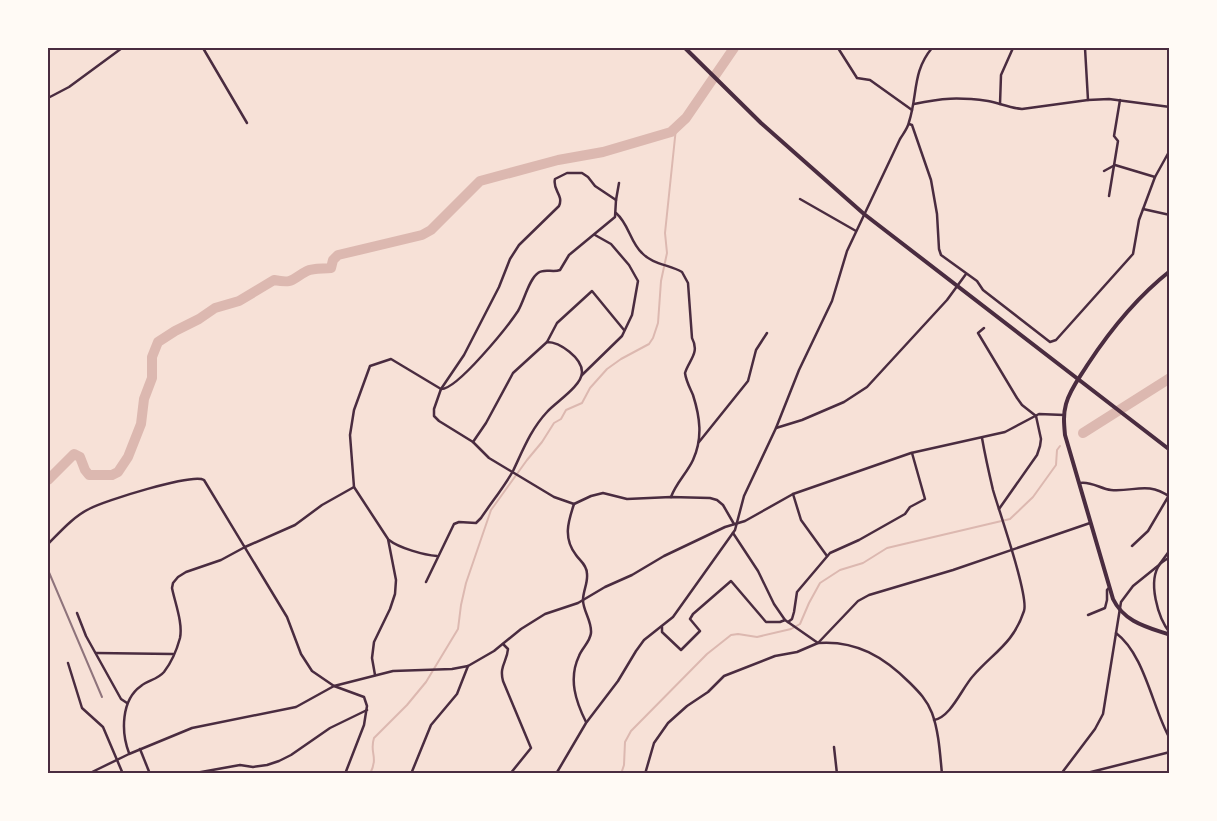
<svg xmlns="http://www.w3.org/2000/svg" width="1217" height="821" font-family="'DM Sans',sans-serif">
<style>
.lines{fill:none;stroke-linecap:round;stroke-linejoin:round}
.stream{stroke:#dcb8b0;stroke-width:2}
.river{stroke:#dcb8b0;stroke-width:10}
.minor{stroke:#4a2c40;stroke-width:2.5}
.primary{stroke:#4a2c40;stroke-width:4}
.rail{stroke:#8f747c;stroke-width:2}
.neatline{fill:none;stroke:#4a2c40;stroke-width:2}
</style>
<rect width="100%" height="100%" fill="#f7e1d7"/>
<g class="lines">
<g class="stream">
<path d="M 370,774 C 379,756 369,753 374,738 L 407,705 L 426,682 L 458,629 L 461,605 L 466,583 L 491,510 L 527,460 L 542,442 L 554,423 L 561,419 L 566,410 L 582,403 L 590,388 L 607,369 L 621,359 L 649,344 L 653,338 L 658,323 L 661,281 L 667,253 L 665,233 L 676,128"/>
<path d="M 621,774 L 624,765 L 625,742 L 631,731 L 707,654 L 731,635 L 738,634 L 757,637 L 791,629 L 800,624 L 809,603 L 820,583 L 840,570 L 863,563 L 887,548 L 1010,519 L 1033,497 L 1056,465 L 1057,450 L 1060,446"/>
</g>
<g class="river">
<path d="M 1083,433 L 1170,378"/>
<path d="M 48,480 L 74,454 L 80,457 L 85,470 L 89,475 L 112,475 L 118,472 L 128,457 L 141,424 L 144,399 L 152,378 L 152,357 L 158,342 L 175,331 L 199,319 L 215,308 L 239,301 L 274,280 C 295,284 291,279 307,271 C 313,268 323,269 331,268 L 333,260 L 338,255 L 422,235 L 431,230 L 480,181 L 558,160 L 603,152 L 671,132 L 686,118 L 734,48"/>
</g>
<g class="minor">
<path d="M 203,48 L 247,123"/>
<path d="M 838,48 L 857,78 L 870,80 L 912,110"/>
<path d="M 1085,48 L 1088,100"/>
<path d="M 48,98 L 69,87 L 122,48"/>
<path d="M 914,104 C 942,98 958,97 988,101 C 999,103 1010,108 1022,109 L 1088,100 L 1109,99 L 1170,107"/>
<path d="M 1000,104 L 1001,75 L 1013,48"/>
<path d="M 909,124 L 912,125 L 931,180 L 937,214 L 939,249 L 941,255 L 977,281 L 983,290 L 1050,342 L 1056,340 L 1133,254 L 1139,220 L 1155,177 L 1170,150"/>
<path d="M 1104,171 L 1115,165 L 1155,177"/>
<path d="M 1109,196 L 1118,141 L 1114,136 L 1120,100"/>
<path d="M 800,199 L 856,231"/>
<path d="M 616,200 L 595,186 L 588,177 L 582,173 L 567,173 L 555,179 C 552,190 564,195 559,206 L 519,245 L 510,259 L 499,287 L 464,355 L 441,389 L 434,409 L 434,416 L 439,421 L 473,442 L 489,458 L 554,497 L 574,504 L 591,496 L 603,493 L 627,499 L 671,497 L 710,498 L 717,500 L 723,505 L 734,524"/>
<path d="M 1143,209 L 1170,215"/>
<path d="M 616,213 C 629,224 630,242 642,253 C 652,264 670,265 682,272 L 688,283 L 692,338 C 700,353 689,360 685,373 C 686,381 690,388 693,395 C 700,417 703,438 693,460 C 687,473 676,483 671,497"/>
<path d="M 984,328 L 978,333 L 1017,398 L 1022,405 L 1036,416 L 1041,439 L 1040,446 L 1037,455 L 999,509"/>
<path d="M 547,342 L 557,323 L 592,291 L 624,330"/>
<path d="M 582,375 L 622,336 L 632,315 L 638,281 L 629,265 L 611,244 L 595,235"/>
<path d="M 776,428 L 802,420 L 844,402 L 867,387 L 947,300 L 966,274"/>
<path d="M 699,442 L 748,381 L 756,350 L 767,333"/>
<path d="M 1080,483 C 1091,481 1101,489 1111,490 C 1135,492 1147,481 1170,497"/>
<path d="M 793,494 L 801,520 L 827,556"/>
<path d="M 574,504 C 568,522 563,538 576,555 C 580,561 587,565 587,574 C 588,583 583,591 583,600 C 583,611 592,621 591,633 C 590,642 582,648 579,656 C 568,679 576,702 586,722"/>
<path d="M 733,533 L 758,571 L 774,604 L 785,620 L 818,643 C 856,640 884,657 910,683 C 919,692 927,700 932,713 C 939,732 940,754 942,774"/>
<path d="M 389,540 C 399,548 424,555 437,556"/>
<path d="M 48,544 C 60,532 73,517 89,509 C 103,501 193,473 204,480 L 287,617 L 301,654 L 312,671 L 334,686 L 364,697 L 367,706 L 364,725 L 345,774"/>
<path d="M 1132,546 L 1148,531 L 1168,497"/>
<path d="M 1170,557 C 1167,559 1162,562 1160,564 C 1147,581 1158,618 1170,633"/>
<path d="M 426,582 L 454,524 L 459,522 L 476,523 L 481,518 C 491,503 504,487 513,471 C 523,450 531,429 547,412 C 556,402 582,386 582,372 C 582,358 560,342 547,342 L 513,373 L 486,423 L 473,442"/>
<path d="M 77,613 L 86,636 L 121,699 L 127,703"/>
<path d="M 1088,615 L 1105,608 L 1107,600 L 1107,590 L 1109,588"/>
<path d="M 788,622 L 792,619 L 794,612 L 797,592 L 830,553 L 859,540 L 905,514 L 910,507 L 925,499 L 912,453"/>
<path d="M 662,627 L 662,632 L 681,650 L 700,631 L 690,619 L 693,614 L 731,581 L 766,622 L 780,622 L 785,620"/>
<path d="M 1116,633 C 1145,655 1152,707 1170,739"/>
<path d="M 503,644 L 508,649 C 507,662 499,666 503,681 L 531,748 L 510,774"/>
<path d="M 96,653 L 173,654"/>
<path d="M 68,663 L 82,708 L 103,727 L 123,774"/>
<path d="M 375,675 L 372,658 L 374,642 L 390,609 L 395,594 L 396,580 L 388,539 L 354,487 L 350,435 L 354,410 L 370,366 L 391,359 L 441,389 C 457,390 508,326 518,311 C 524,301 529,279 538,273 C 544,268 553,273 560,270 L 569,255 L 615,217 L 616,200 L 619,183"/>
<path d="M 934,720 C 951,717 962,688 973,676 C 994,652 1013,644 1024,611 C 1029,596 999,511 993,490 C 989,473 985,455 982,438"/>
<path d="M 834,747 L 837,774"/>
<path d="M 140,749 L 150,774"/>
<path d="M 129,753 C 121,732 121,700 141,686 C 148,680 157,680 164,672 C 171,663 177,649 180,638 C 183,623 175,603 172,588 L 173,583 L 178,577 L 186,572 L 221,560 L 245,547 L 295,525 L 322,505 L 354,487"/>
<path d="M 88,774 L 129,754 L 192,728 L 296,707 L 334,686 L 393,671 L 452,669 L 468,666 L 494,651 L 521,629 L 545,614 L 578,603 L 605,587 L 632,575 L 664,556 L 725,527 L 745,521 L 793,494 L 911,453 L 1005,432 L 1039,414 L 1064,415"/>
<path d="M 190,774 L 240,765 L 253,767 L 267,765 L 279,761 L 291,755 L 330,728 L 367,710"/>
<path d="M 411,774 L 431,725 L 457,694 L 468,666"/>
<path d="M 556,774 L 586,723 L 618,681 L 636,651 L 644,640 L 673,617 L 735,530 L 744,496 L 776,428 L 799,370 L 832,301 L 847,251 L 900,139 C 903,134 908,128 909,122 C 918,94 912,72 932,48"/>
<path d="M 645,774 L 654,743 L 668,723 L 687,706 L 708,692 L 724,676 L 775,656 L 797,652 L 818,643 L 858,601 L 869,595 L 953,570 L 1090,523"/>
<path d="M 1061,774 L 1095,729 L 1103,714 L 1121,602 L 1133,586 L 1159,565 L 1170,550"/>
<path d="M 1083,774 L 1170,752"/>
</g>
<g class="primary">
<path d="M 685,48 L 761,123 L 864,214 L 1170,450"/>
<path d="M 1170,271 C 1137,297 1111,329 1088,364 C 1080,377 1070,389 1066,404 C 1063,415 1064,424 1065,435 L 1113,599 C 1124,622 1147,627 1170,635"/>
</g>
<path class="rail" d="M 48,570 L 102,697"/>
</g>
<rect width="1217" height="821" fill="none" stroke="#fffaf5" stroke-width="98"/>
<rect x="49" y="49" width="1119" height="723" class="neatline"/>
</svg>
